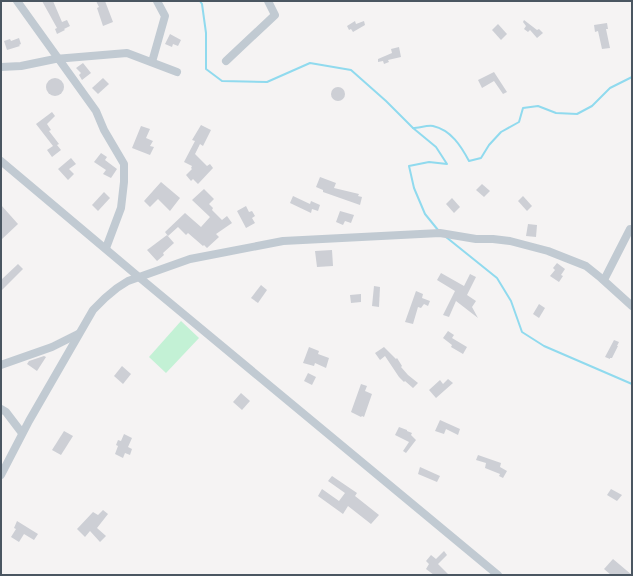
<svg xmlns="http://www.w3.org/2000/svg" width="633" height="576" font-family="'Fira Sans',sans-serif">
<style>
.green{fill:#c3f1d5}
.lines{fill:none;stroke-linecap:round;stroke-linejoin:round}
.stream{stroke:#90daee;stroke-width:2}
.building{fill:#cdcfd5}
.minor{stroke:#c1cad2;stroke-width:8}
</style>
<rect width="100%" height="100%" fill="#f5f3f3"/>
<path class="green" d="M 181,321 L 199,338 L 166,373 L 149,357 Z"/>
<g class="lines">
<g class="stream">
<path d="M 200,1 L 202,4 L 206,33 L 206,69 L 222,81 L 267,82 L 310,63 L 351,70 L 386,101 L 413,128 L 436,147 L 447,164 L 429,162 L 409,166 L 414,188 L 425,214 L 438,230"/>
<path d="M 413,128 C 419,128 427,125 433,126 C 451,130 461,146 469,161 L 481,158 L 489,145 L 501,132 L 519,122 L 523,108 L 538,106 L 556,113 L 577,114 L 592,106 L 610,88 L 632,77"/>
<path d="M 446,237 L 497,278 L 511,301 L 522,332 L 544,346 L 632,384"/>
</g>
</g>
<g class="building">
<path d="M 42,1 L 53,1 L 62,22 L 67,20 L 70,26 L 64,29 L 65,30 L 57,34 L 55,29 L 57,28 Z"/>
<path d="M 96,1 L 105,1 L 113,22 L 103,26 L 97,8 L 99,7 Z"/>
<path d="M 524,20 L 537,30 L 539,29 L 543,33 L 537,38 L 530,30 L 528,32 L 524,29 L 526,26 L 523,22 Z"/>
<path d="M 355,21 L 356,24 L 364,21 L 365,25 L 353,32 L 351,29 L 349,30 L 347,26 Z"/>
<path d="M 607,23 L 608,29 L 606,29 L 610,48 L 602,49 L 598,31 L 595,32 L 594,25 Z"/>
<path d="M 498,24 L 507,34 L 501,40 L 492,30 Z"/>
<path d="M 170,34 L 181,40 L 178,46 L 173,44 L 172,47 L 165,44 Z"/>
<path d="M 19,38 L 21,44 L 19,45 L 20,46 L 7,50 L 4,41 L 10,39 L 11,41 Z"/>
<path d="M 399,47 L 401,57 L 388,60 L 389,62 L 384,64 L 383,61 L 378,62 L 378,59 L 392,53 L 391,49 Z"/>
<path d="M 83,63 L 91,73 L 82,80 L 79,75 L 81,73 L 76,68 Z"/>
<path d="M 494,72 L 507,92 L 503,94 L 494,81 L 482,88 L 478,80 Z"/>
<path d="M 103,78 L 109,84 L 98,94 L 92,88 Z"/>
<circle cx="55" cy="87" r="9"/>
<circle cx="338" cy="94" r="7"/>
<path d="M 52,112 L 55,116 L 47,124 L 51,130 L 49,131 L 59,144 L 57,145 L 61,150 L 52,157 L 47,150 L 53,146 L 36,124 Z"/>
<path d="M 201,125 L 211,130 L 203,146 L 200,144 L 195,154 L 207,166 L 210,164 L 213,168 L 198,184 L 193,179 L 191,181 L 186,175 L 192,169 L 191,168 L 192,166 L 184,162 L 195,141 L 192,140 Z"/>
<path d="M 141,126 L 150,129 L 146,138 L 153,141 L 150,146 L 154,147 L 150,155 L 132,148 Z"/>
<path d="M 101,153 L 107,157 L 105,160 L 117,169 L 111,178 L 103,174 L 106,170 L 94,162 Z"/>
<path d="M 71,158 L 76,164 L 69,169 L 74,174 L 68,180 L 58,169 Z"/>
<path d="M 320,177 L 336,183 L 334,188 L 359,194 L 358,196 L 362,197 L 360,205 L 323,192 L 323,190 L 316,187 Z"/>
<path d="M 161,182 L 180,198 L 170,211 L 158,199 L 150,207 L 144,201 Z"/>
<path d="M 482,184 L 490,191 L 484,197 L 476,190 Z"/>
<path d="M 204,189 L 214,199 L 209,204 L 213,208 L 212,210 L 222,220 L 227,216 L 232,223 L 216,234 L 219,237 L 207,248 L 204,245 L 203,246 L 188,233 L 186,235 L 178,227 L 168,236 L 165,232 L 185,213 L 201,227 L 210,217 L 192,200 Z"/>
<path d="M 104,192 L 110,198 L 98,211 L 92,205 Z"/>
<path d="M 293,196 L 310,204 L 311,201 L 320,205 L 318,211 L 312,209 L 311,213 L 290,203 Z"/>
<path d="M 523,196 L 532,206 L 527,211 L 518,201 Z"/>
<path d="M 452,198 L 460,207 L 454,213 L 446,204 Z"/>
<path d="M 1,205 L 18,224 L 1,240 Z"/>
<path d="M 246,206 L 249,212 L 252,211 L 255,216 L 252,218 L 255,223 L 246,228 L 237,211 Z"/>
<path d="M 340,211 L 354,215 L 351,223 L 345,221 L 343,225 L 336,222 Z"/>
<path d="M 528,224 L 537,225 L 536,237 L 526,236 Z"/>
<path d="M 167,235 L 174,243 L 163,253 L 164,255 L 157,261 L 147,250 Z"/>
<path d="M 332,250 L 333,266 L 317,267 L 315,251 Z"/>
<path d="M 557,263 L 565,269 L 561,275 L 563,276 L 559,282 L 550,276 L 555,270 L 553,268 Z"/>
<path d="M 18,264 L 23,269 L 1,291 L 1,280 Z"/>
<path d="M 441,273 L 464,286 L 470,274 L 476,277 L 467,295 L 476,301 L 472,307 L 478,318 L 456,301 L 449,317 L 443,315 L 455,291 L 437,280 Z"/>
<path d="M 261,285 L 267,290 L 258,303 L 251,298 Z"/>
<path d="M 374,286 L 380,287 L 379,307 L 372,306 Z"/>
<path d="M 416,291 L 423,294 L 422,298 L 430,301 L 428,306 L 424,304 L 421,308 L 418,307 L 413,324 L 405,322 Z"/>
<path d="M 361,294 L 361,302 L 351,303 L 350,295 Z"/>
<path d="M 539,304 L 545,308 L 539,318 L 533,314 Z"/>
<path d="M 448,331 L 454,335 L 452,338 L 467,347 L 463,354 L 451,347 L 452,345 L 443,338 Z"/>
<path d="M 614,340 L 619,342 L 617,346 L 618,346 L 612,358 L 610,358 L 610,359 L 605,357 Z"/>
<path d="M 309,347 L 319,351 L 318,354 L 329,358 L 326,368 L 315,363 L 314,366 L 303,363 Z"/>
<path d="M 384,347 L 396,359 L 397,358 L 402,366 L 401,367 L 408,375 L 418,383 L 413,388 L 405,381 L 404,382 L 399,377 L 385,356 L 380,360 L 375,353 Z"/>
<path d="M 44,356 L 46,357 L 37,371 L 27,364 L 29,361 Z"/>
<path d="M 122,366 L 131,374 L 123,384 L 114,376 Z"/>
<path d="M 308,373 L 316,377 L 312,385 L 304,381 Z"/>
<path d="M 448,379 L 453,383 L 436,398 L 429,390 L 440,380 L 443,384 Z"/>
<path d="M 361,384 L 367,386 L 365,391 L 372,394 L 364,417 L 362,416 L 361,417 L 351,412 Z"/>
<path d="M 241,393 L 250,401 L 242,410 L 233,402 Z"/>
<path d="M 440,420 L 460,429 L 458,435 L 446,429 L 444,434 L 435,431 Z"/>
<path d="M 399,427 L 407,430 L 407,431 L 412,433 L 411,435 L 416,440 L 406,453 L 403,451 L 409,442 L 395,435 Z"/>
<path d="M 64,431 L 73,436 L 61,455 L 52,450 Z"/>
<path d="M 124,434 L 132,438 L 128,447 L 132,449 L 130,455 L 125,453 L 123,458 L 115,454 L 118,446 L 116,445 L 118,440 L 121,441 Z"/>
<path d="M 478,455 L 501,463 L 500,467 L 507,471 L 503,478 L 499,476 L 500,474 L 485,468 L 486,463 L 476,460 Z"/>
<path d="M 420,467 L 440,476 L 437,482 L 418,474 Z"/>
<path d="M 332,476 L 357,493 L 355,496 L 379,515 L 371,524 L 348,506 L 343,514 L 318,496 L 322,489 L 339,501 L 345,493 L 328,481 Z"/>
<path d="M 611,489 L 622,495 L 617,501 L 607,495 Z"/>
<path d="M 103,510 L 108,514 L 97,528 L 106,536 L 100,542 L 90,531 L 85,537 L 77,529 L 93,512 L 98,515 Z"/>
<path d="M 17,521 L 38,534 L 34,540 L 24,534 L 19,542 L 11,537 L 16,529 L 14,528 Z"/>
<path d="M 444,551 L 447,555 L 438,564 L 449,575 L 434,575 L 426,569 L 429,564 L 426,561 L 431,555 L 436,559 Z"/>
<path d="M 613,559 L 632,575 L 611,575 L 604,569 Z"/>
</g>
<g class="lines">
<g class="minor">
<path d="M 17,1 L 96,111 L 104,130 L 124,164 L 124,182 L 121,208 L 106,248"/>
<path d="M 226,61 L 275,15 L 268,1"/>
<path d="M 152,62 L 165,16 L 157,1"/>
<path d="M 1,67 L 21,66 L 55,59 L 127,53 L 177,72"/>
<path d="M 1,161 L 140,278 L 498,575"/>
<path d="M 604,280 L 630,229 L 632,229"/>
<path d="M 1,365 L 52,347 L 78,334"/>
<path d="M 1,409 L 6,412 L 22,433"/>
<path d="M 1,475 L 29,421 L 93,310 L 105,298 L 117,288 L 128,281 L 190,259 L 283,241 L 440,233 L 476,239 L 493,239 L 510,241 L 548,251 L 586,266 L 601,278 L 632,306"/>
</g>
</g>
<rect width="633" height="576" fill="none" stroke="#4a5661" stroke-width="4"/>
</svg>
